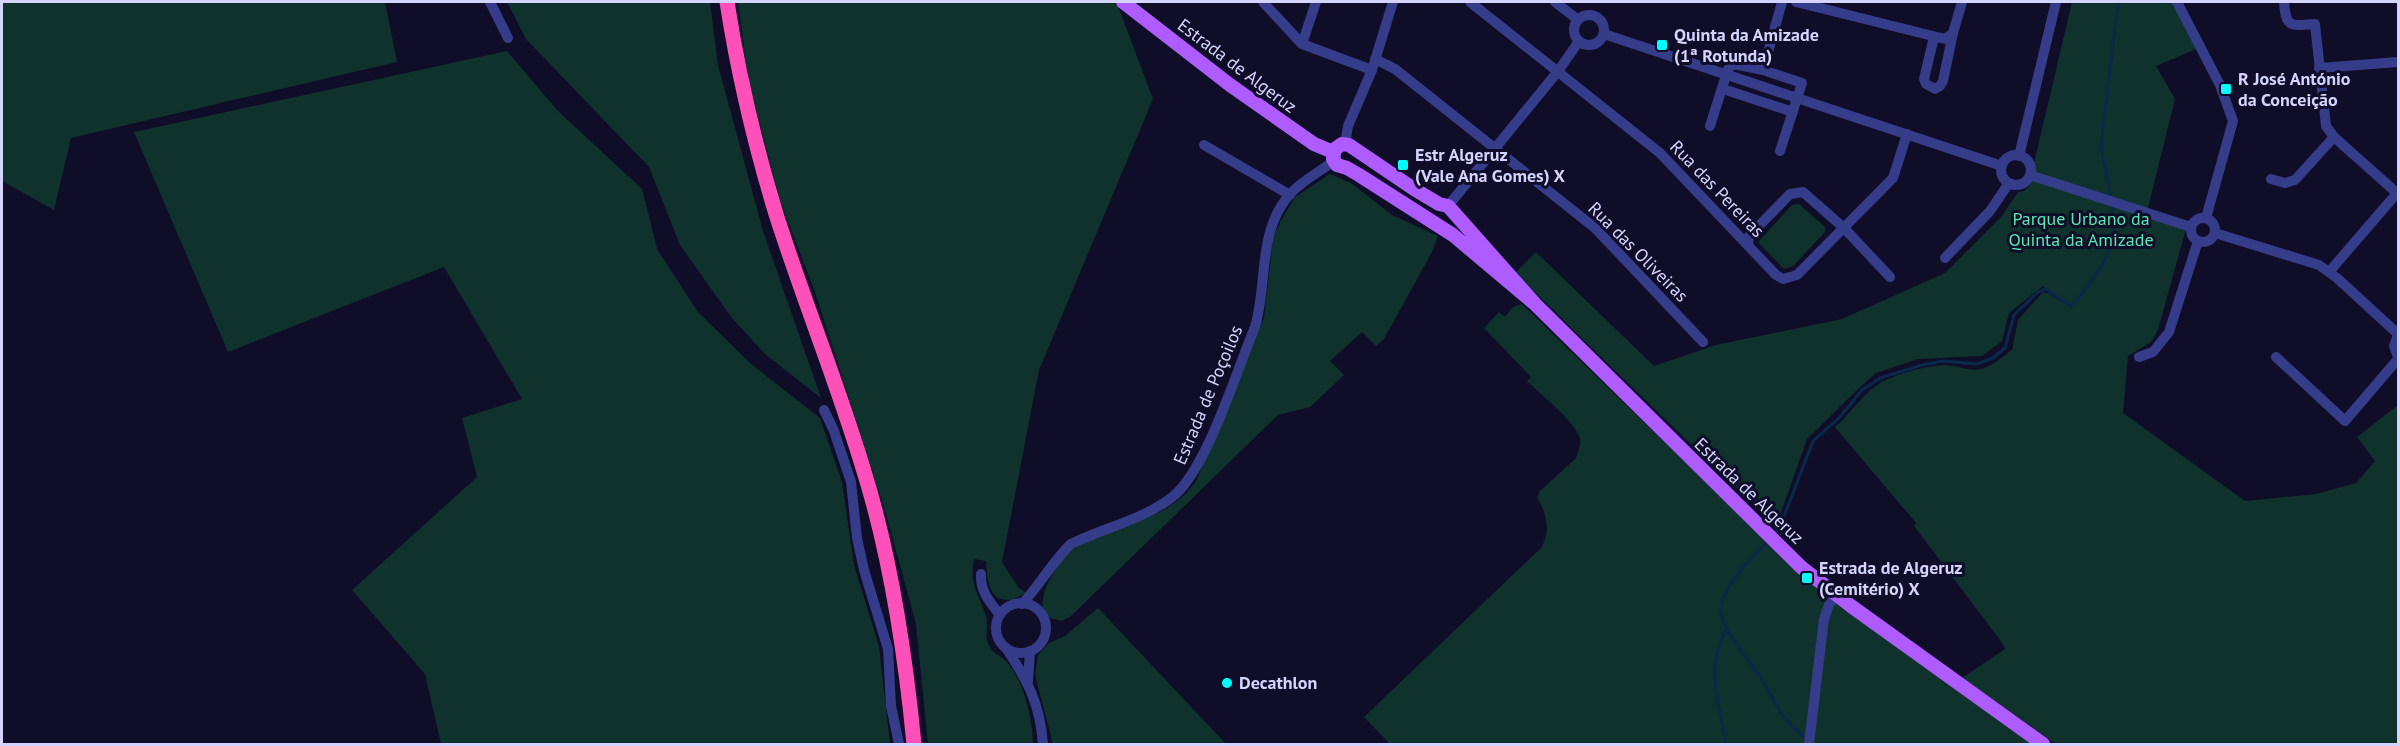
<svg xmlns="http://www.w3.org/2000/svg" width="2400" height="746" font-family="'PT Sans',sans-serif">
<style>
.green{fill:#10322d}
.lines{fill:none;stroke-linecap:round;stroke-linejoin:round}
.stream{stroke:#08294c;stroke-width:3}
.minor{stroke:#353c8a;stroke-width:10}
.major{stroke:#ae5bff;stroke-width:14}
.highway{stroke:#ff4fb9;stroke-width:15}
.poi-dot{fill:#00fffa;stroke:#0f0d28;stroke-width:2}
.labels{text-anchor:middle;stroke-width:6;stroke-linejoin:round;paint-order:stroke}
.poi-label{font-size:18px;font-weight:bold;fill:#d4d4ff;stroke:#0f0d28;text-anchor:start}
.street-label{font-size:18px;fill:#d4d4ff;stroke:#0f0d28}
.park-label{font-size:18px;fill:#56e9b3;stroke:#0f0d28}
</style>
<rect width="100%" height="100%" fill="#0f0d28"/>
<g class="green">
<path d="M 2,2 L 385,2 L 397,62 L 71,138 L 54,210 L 2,181 Z"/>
<path d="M 507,2 L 710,2 L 718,65 L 763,231 L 821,398 L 765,354 L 732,318 L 680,245 L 649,167 L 526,39 Z"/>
<path d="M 738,2 L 1113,2 L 1118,6 L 1153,99 L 1039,370 L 1002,562 L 1018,587 L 1026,593 C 993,612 987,588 986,561 L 974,559 C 969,587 979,593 986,616 C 989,627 983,636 990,647 C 993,654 1002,656 1007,662 C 1025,684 1032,717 1033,744 L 928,744 L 916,624 L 885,510 L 815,292 L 781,203 L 749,82 Z"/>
<path d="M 2072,2 L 2176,2 L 2196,49 L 2156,66 L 2175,99 L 2147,212 L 2187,225 L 2158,330 L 2151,342 L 2128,356 L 2123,413 L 2245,501 L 2316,494 L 2356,483 L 2375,461 L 2357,437 L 2398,405 L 2398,744 L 2056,744 L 1962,678 L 2005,649 L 2003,644 L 1914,526 L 1916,523 L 1835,427 C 1852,413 1862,393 1882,382 C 1899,373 1925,366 1944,365 C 1956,365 1970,372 1981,369 C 1993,366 2002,357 2012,350 L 2018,320 L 2043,292 L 2048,293 L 2061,302 L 2043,286 L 2009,313 L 2002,341 L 1982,356 L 1918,359 L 1876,373 L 1855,392 L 1807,439 L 1776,527 L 1515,273 L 1536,252 L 1654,366 L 1716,345 L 1842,319 L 1945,273 L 2001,217 L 2018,192 L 2024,191 L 2031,184 L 2034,163 Z"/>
<path d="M 507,51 L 558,111 L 642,189 L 657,249 L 698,312 L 750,363 L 820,418 L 842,482 L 854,565 L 879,646 L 890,744 L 441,744 L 425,674 L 352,590 L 477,477 L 462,418 L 522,399 L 444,267 L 228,352 L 134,132 Z"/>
<path d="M 1330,174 L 1351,183 L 1392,215 L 1438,236 L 1432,252 L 1384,339 L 1376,346 L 1362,332 L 1330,361 L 1344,375 L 1310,407 L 1278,415 L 1071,616 L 1062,621 L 1046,617 C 1034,597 1057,563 1073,549 C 1080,544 1090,541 1098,537 C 1134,521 1173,515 1196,481 L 1264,318 L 1273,238 L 1281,220 L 1295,197 Z"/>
<path d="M 1799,204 L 1825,227 L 1825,232 L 1793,266 L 1784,269 L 1758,242 L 1792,205 Z"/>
<path d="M 1522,304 L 1764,539 L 2038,744 L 1390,744 L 1364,717 L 1541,548 C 1551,532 1547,514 1537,497 L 1540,491 L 1576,458 C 1578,452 1581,445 1580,439 C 1576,422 1540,394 1527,381 L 1531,377 L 1484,328 L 1499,312 L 1505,317 L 1513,307 Z"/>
<path d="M 1098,608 L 1226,744 L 1053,744 L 1035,675 L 1038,655 L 1049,643 L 1065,636 Z"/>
</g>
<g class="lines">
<g class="stream">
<path d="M 2111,199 L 2101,147 L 2118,2"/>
<path d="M 1773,535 L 1780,527 L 1813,441 L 1840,417 L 1862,390 L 1880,378 L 1922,365 L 1943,361 L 1977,364 L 1993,358 L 2005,348 L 2014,315 L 2038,292 L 2046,289 L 2071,307 C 2100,270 2117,255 2112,205"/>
<path d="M 1769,540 C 1752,558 1730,578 1722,602 C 1714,624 1750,660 1761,678 C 1775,701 1781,720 1804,737"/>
<path d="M 1726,744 C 1720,709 1704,662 1727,630"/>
</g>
<g class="minor">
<path d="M 490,2 L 508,38"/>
<path d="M 1263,2 L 1302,44 L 1372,70"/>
<path d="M 1470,2 L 1660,153 L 1776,275 L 1783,279 L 1797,275 L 1893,178 L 1907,134"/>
<path d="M 1555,2 L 1577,19"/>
<path d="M 1796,2 L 1945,39 L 1953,33 L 1962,2"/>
<path d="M 2177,2 L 2220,85 L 2233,121 L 2206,218"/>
<path d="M 2284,2 C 2286,28 2290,26 2315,24 L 2326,126 L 2334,137 L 2398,194"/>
<circle cx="1589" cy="30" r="15"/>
<path d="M 1604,34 L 2002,166"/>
<path d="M 1934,37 L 1924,79 L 1926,84 L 1935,89 L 1940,86 L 1943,81 L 1953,33"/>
<path d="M 1302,44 L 1316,2"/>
<path d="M 1375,59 L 1395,69 L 1595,228 L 1703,342"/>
<path d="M 2319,68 L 2398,62"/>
<path d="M 1763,70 L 1782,2"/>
<path d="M 1723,89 L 1793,112"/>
<path d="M 1710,126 L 1728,69 L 1733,64 L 1763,70 L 1802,83 L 1780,151"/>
<path d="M 1345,144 L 1348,126 L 1372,70 L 1393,2"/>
<path d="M 1204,145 L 1290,195"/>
<circle cx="2016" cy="170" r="15"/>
<path d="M 2019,156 L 2056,2"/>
<path d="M 2030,175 L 2191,227"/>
<path d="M 2271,179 L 2285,183 L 2295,180 L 2334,137"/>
<path d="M 1448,206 L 1559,70 L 1579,41"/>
<circle cx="2203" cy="230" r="12"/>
<path d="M 2215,233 L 2319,265 L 2337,278 L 2398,334"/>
<path d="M 1748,245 L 1749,236 L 1790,194 L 1803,192 L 1844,228 L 1890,277"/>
<path d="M 1945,258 L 1990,211 L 2009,183"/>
<path d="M 2329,272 L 2398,192"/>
<path d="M 2398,335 L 2394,346 L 2398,357"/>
<path d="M 2139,357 L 2153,352 L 2169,332 L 2198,241"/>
<path d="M 2276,357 L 2345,421 L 2398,359"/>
<path d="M 824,410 L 834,431 L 851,482 L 857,538 L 864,570 L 888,649 L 891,706 L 899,744"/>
<path d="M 981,574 C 980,591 989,601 1000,615"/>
<circle cx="1021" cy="628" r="25"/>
<path d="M 1022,604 C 1040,585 1052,562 1071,544 C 1103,528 1142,520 1171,498 C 1206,473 1237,369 1255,327 C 1268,283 1257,231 1290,194 C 1302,181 1319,172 1334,161"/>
<path d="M 1006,648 C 1028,681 1040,704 1043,744"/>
<path d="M 1028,681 L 1030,651"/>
<path d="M 1809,744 L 1824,619 L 1829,605 L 1836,595"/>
</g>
<g class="major">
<path d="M 1123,2 L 1230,85 L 1314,144 L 1333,152"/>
<path d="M 1535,304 L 1453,235 L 1359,175 L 1347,168 L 1337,165 L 1333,159 L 1335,149 L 1342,144 L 1349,145 L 1414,189 L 1439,204 L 1448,206 L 1535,304 L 1801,567 L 1851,606 L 2043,744"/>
</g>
<path class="highway" d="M 727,2 C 738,73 755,145 776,214 C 803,299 837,382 863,468 C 891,557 905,651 914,744"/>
</g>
<g class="poi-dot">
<rect x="1656" y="39" width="12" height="12" rx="3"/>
<rect x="2220" y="83" width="12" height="12" rx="3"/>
<rect x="1397" y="159" width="12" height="12" rx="3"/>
<rect x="1801" y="572" width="12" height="12" rx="3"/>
<circle cx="1227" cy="683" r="6"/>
</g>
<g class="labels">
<g class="poi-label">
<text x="1674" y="41">Quinta da Amizade<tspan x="1674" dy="21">(1ª Rotunda)</tspan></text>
<text x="2238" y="85">R José António<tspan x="2238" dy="21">da Conceição</tspan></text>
<text x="1415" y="161">Estr Algeruz<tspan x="1415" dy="21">(Vale Ana Gomes) X</tspan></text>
<text x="1819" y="574">Estrada de Algeruz<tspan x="1819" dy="21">(Cemitério) X</tspan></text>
<text x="1239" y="689">Decathlon</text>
</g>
<g class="street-label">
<text transform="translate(1237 66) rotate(37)" y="6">Estrada de Algeruz</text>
<text transform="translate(1717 189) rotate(46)" y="6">Rua das Pereiras</text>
<text transform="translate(1638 252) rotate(45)" y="6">Rua das Oliveiras</text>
<text transform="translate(1208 395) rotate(-67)" y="6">Estrada de Poçoilos</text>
<text transform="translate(1749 491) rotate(44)" y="6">Estrada de Algeruz</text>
</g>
<g class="park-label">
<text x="2081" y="225">Parque Urbano da<tspan x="2081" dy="21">Quinta da Amizade</tspan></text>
</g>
</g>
<rect width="2400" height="746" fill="none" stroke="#d4d4ff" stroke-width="6"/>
</svg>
